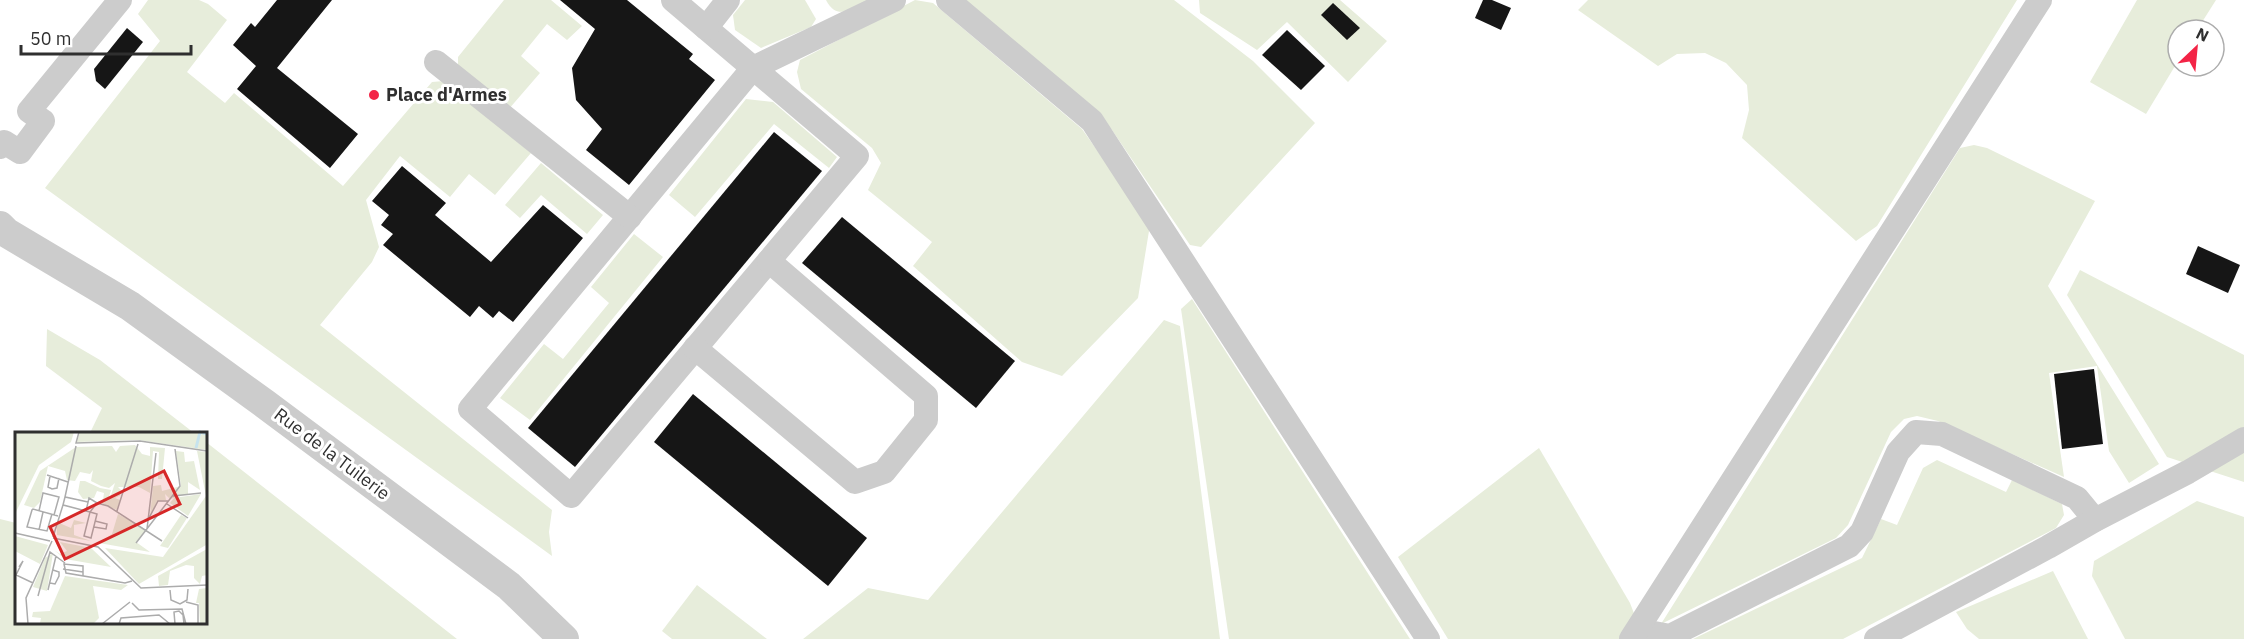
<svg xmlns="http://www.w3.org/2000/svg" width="2244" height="639" font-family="'IBM Plex Sans',sans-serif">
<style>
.green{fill:#e7eddb}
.building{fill:#161616}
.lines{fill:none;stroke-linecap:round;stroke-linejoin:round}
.minor{stroke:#ccc;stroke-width:24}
.tertiary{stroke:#ccc;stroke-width:30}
.poi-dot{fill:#f32446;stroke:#fff;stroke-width:2}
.labels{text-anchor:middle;stroke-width:6;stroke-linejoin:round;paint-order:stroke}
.poi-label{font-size:18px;font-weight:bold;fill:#2f2f2f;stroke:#fff;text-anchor:start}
.street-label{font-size:18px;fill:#2f2f2f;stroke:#fff}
.inset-river{fill:none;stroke:#c6e3ee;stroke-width:3}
.inset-road{fill:none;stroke:#acacac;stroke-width:1.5}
.view{fill:#d62828;fill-opacity:0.15;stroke:#d62828;stroke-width:3}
.inset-edge{fill:none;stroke:#2f2f2f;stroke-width:3}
</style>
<rect width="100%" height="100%" fill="#fff"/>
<g class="green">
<path d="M 148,0 L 199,0 L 208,4 L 227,20 L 187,72 L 225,103 L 234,93 L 343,186 L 432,82 L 444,81 L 531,153 L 495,195 L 469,174 L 450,197 L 400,156 L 366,200 L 379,247 L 372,262 L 320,325 L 552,510 L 549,532 L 552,556 L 45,188 L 160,41 L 138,14 Z"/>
<path d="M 504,0 L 551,0 L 582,26 L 567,40 L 547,24 L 521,56 L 540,73 L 508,110 L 458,70 L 458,57 Z"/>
<path d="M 745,0 L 805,0 L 816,19 L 811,27 L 761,48 L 735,30 L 733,15 Z"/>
<path d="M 826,0 L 870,0 C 854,8 837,22 826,0 Z"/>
<path d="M 915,0 L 933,3 L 1082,129 L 1150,225 L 1138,298 L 1062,376 L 1022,362 L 913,266 L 932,242 L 868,190 L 881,163 L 872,148 L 801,89 L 797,72 L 800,60 Z"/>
<path d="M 961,0 L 1174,0 L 1253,61 L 1315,123 L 1201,247 L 1190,245 L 1112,130 Z"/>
<path d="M 1199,0 L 1340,0 L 1387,41 L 1348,82 L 1287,22 L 1257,50 L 1200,13 Z"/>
<path d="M 1588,0 L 2017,0 L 1877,226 L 1856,241 L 1742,138 L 1749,110 L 1747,85 L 1726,63 L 1705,53 L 1677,54 L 1658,66 L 1578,10 Z"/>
<path d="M 2137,0 L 2216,0 L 2197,30 L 2178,30 L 2178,61 L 2146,114 L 2090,82 Z"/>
<path d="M 746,99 L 773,102 L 837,157 L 829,168 L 774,124 L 695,217 L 669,195 Z"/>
<path d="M 1974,145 L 1987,148 L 2095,201 L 2048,286 L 2159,464 L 2129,483 L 2109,451 L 2097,366 L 2049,373 L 2064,477 L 1938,421 L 1917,416 L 1904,419 L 1891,432 L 1848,525 L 1836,538 L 1661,624 L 1960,148 Z"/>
<path d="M 541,163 L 603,215 L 587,234 L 541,195 L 520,218 L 505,205 Z"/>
<path d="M 634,234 L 663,257 L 530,420 L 500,398 L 544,344 L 563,359 L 609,303 L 591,287 Z"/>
<path d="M 2080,270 L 2244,355 L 2244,482 L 2167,457 L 2067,295 Z"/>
<path d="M 1192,299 L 1410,639 L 1229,639 L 1181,309 Z"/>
<path d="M 1164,320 L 1180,326 L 1220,639 L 803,639 L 868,588 L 928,600 Z"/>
<path d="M 47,329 L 100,360 L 194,433 L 90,433 L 102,408 L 46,366 Z"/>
<path d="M 206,442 L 457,639 L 0,639 L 0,519 L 16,523 L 16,622 L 206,622 Z"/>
<path d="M 1539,448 L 1630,603 L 1635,616 L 1621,639 L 1448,639 L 1398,557 Z"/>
<path d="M 1937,460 L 2006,492 L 2012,480 L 2062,504 L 2064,515 L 2056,528 L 1843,639 L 1693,639 L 1862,558 L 1881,519 L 1897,525 L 1923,468 Z"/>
<path d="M 2197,501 L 2244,517 L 2244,639 L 2125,639 L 2092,576 L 2094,561 Z"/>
<path d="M 2053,571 L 2088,639 L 1979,639 L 1967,629 L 1956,612 Z"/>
<path d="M 697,585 L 767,639 L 672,639 L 662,631 Z"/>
</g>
<g class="building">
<path d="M 277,0 L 332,0 L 277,68 L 358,134 L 330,168 L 237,89 L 256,66 L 233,45 L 251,23 L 255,27 Z"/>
<path d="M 560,0 L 627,0 L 693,54 L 689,59 L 715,80 L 629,185 L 586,150 L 602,129 L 576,100 L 572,68 L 595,29 Z"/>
<path d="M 1483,0 L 1492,0 L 1511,8 L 1501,30 L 1475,18 Z"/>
<path d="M 1333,3 L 1360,28 L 1347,40 L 1321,15 Z"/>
<path d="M 127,28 L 143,42 L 105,89 L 96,81 L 94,69 Z"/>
<path d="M 1287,30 L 1325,66 L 1301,90 L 1262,55 Z"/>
<path d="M 774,132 L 822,171 L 575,467 L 528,428 Z"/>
<path d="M 402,166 L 446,203 L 435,215 L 491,262 L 543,205 L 583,238 L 513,322 L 499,311 L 493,318 L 479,306 L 470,317 L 383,245 L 393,234 L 381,225 L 389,215 L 372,201 Z"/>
<path d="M 842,217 L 1015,361 L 976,408 L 802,263 Z"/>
<path d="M 2198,246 L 2240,265 L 2228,293 L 2186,274 Z"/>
<path d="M 2094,369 L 2103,444 L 2062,449 L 2054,374 Z"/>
<path d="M 693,394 L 867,538 L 828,586 L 654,442 Z"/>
</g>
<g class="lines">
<g class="minor">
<path d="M 673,0 L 857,156 L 571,496 L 470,409 L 753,68 L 894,0"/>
<path d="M 948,0 L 1092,121 L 1428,639"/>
<path d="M 706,28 L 728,0"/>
<path d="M 436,62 L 630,217"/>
<path d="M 0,147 L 4,142 L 20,152 L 43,121 L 29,111 L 120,0"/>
<path d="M 695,348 L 855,482 L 884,472 L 926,420 L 926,396 L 769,261"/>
<path d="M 1638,630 L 1670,636 L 1849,546 L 1862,532 L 1898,452 L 1916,432 L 1942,434 L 2077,498 L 2095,520"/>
<path d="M 1631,639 L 2040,0"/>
<path d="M 1876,639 L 2048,547 L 2095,520 L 2188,472 L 2244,439"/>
</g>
<path class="tertiary" d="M 0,226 L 7,233 L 130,306 L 265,404 L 509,586 L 564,639"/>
</g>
<circle class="poi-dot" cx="374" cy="95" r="6"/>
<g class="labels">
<g class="poi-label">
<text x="386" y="101">Place d'Armes</text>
</g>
<g class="street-label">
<text transform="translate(332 454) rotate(37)" y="6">Rue de la Tuilerie</text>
</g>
</g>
<g transform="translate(15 432)">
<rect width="192" height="192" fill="#fff"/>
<path d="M 0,0 L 59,0 L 56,10 L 24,33 L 0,82 ZM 65,0 L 186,0 L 185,6 L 187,0 L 192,0 L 192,18 L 123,8 L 62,10 ZM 120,13 L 127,22 L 135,24 L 135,15 L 150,16 L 147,47 L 143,47 L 144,20 L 138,19 L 135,61 L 124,55 L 103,55 L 106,58 L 102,61 L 106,63 L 100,66 L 105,68 L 102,78 L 83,70 L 88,68 L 89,61 L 82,59 L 79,66 L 68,67 L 63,60 L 65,49 L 70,49 L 85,56 L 96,58 L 94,65 L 95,66 L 100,51 L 94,56 L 86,54 L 76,49 L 78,38 L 75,42 L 65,40 L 60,49 L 52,48 L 50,39 L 33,34 L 25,70 L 19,76 L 9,73 L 25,39 L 61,15 L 97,14 L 101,20 L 105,14 ZM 161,19 L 169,20 L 170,30 L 179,29 L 185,58 L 173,50 L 173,62 L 155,67 L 150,62 L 151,68 L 142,69 L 135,85 L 138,54 L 146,53 L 147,59 L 166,54 ZM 182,19 L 192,20 L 191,113 L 124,152 L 90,116 L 148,125 L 191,64 ZM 186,62 L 173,84 L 155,71 L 159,66 ZM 103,82 L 132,98 L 121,110 L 135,120 L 84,111 L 97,102 ZM 166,83 L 172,86 L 153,116 L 145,114 ZM 59,88 L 71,91 L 59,93 L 59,103 L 76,109 L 42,103 L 42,90 L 56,96 ZM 0,104 L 33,113 L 25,132 L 0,119 ZM 45,110 L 76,116 L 96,135 L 50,127 L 39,118 L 45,122 L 52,119 ZM 192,117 L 192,143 L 187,144 L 185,152 L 179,146 L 179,134 L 171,133 L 155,139 L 153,153 L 144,154 L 143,144 ZM 38,121 L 32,159 L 18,155 L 30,126 ZM 50,144 L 113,153 L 106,158 L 78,154 L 84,186 L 78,192 L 25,191 L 26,186 L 17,185 L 18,180 L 35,179 ZM 192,156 L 192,192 L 185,192 L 184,171 L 181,171 L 184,157 Z" fill="#e7eddb"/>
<path class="inset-river" d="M 181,16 L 185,0 L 192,2"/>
<path class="inset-road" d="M 64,0 L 61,11 L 125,9 L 192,19M 32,43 L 53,50M 35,44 L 33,55 L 37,57 L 42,56 L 44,46M 158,64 L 186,61M 50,65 L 61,14M 152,72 L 173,86M 48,73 L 50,65 L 73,70M 24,79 L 28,61 L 44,65 L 39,83M 71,79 L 74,66 L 82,71M 102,79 L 123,12M 37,82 L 32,99 L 12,95 L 17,78 L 18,77 L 43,84M 134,86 L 143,69 L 154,69M 79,95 L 91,97 L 92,92 L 80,89M 132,97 L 141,21M 24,98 L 28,80M 0,101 L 35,109M 38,105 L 48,73 L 71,79 L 75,80 L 82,82 L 76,106 L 69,104 L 75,80 L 82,71 L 93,74 L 147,109M 38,106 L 83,115 L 126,156 L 192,153M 121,111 L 165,54 L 160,17M 4,135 L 8,129 L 1,143 L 18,151M 48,137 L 68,140M 68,144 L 68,134 L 49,132 L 51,141 L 110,151 L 117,149M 35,151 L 40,152 L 44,144 L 44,140 L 38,138M 33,158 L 41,124M 155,158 L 156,168 L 165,172 L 172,168 L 173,157M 23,164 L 35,120 L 50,131M 171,170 L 183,173 L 183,192M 117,171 L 124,178 L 167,177 L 171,192M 13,192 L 11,166 L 37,109M 87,192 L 115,170M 104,192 L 106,186 L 144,183 L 155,192M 160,192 L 159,180 L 164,179 L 168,183 L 169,192"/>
<path class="view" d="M 149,39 L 165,72 L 50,127 L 35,95 Z"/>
<rect width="192" height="192" class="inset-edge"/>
</g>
<g transform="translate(2196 48) rotate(26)"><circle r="28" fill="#ffffff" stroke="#acacac" stroke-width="1.5"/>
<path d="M0-4.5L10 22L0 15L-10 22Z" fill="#f32446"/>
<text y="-9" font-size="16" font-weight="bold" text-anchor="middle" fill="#2f2f2f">N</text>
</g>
<path d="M21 45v9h170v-9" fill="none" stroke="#2f2f2f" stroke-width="3"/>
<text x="30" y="45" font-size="18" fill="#2f2f2f" stroke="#ffffff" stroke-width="4.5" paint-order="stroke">50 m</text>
</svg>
